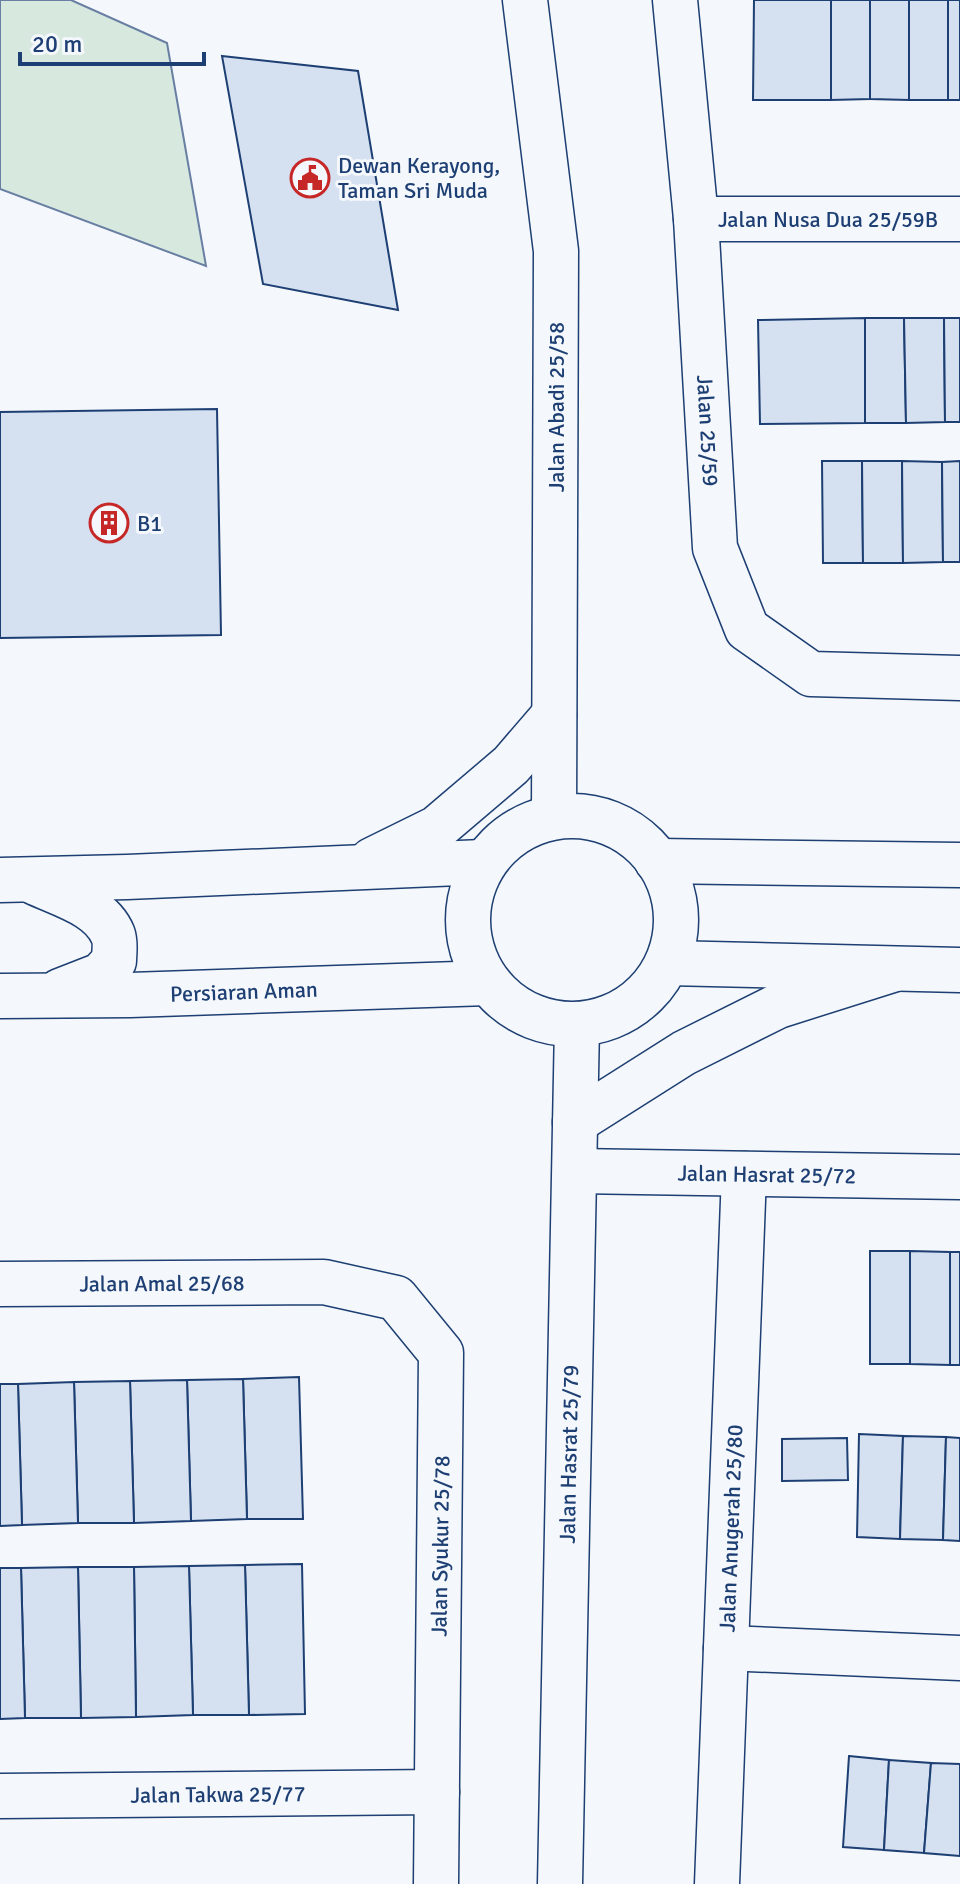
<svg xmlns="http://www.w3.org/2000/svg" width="960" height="1884" font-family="Signika,sans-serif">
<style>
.green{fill:#d7e8df;stroke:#687fa3;stroke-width:2}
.building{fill:#d5e0f0;stroke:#1d3f73;stroke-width:2}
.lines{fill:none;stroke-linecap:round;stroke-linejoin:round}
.minor-casing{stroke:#1d3f73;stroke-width:47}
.tertiary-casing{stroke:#1d3f73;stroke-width:47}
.minor{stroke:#f4f7fb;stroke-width:44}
.tertiary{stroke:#f4f7fb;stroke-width:44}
.labels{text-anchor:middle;stroke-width:6;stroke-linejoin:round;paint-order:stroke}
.poi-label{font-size:22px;fill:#1d3f73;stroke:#f4f7fb;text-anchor:start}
.street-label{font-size:22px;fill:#1d3f73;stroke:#f4f7fb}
</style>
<rect width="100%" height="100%" fill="#f4f7fb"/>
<path class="green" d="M 0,0 L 71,0 L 167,43 L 206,266 L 0,189 Z"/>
<g class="building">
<path d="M 754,0 L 831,0 L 831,100 L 753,100 Z"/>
<path d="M 831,0 L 870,0 L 870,99 L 831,100 Z"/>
<path d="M 870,0 L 909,0 L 909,100 L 870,99 Z"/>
<rect x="909" y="0" width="39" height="100"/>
<rect x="948" y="0" width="12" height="100"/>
<path d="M 222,56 L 358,71 L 398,310 L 263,284 Z"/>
<path d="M 865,318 L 865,423 L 760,424 L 758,320 Z"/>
<path d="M 865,318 L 904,318 L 906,423 L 865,423 Z"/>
<path d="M 904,318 L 944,318 L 945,422 L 906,423 Z"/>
<path d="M 944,318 L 960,318 L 960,422 L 945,422 Z"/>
<path d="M 217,409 L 221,635 L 0,638 L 0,412 Z"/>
<path d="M 822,461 L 862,461 L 863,563 L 823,563 Z"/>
<path d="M 862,461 L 902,461 L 903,563 L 863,563 Z"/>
<path d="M 902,461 L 942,462 L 943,562 L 903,563 Z"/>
<path d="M 960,461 L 960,562 L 943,562 L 942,462 Z"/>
<rect x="870" y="1251" width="40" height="113"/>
<path d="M 910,1251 L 950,1252 L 950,1365 L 910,1364 Z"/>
<rect x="950" y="1252" width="10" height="113"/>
<path d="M 299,1377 L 303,1519 L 247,1519 L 243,1379 Z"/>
<path d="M 243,1379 L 247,1519 L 191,1521 L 187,1380 Z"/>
<path d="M 187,1380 L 191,1521 L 134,1523 L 130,1381 Z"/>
<path d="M 130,1381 L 134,1523 L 78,1523 L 74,1382 Z"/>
<path d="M 74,1382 L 78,1523 L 22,1525 L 18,1384 Z"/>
<path d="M 0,1384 L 18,1384 L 22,1525 L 0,1526 Z"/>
<path d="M 859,1434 L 903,1436 L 900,1539 L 857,1537 Z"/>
<path d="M 903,1436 L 946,1437 L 943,1540 L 900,1539 Z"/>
<path d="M 946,1437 L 960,1438 L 960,1541 L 943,1540 Z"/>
<path d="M 847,1438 L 848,1480 L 782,1481 L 782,1439 Z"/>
<path d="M 302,1564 L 305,1714 L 249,1715 L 245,1565 Z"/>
<path d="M 245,1565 L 249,1715 L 193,1715 L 189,1566 Z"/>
<path d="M 189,1566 L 193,1715 L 136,1717 L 134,1567 Z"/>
<path d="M 78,1567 L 134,1567 L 136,1717 L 81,1718 Z"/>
<path d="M 78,1567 L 81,1718 L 25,1718 L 21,1568 Z"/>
<path d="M 0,1568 L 21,1568 L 25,1718 L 0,1719 Z"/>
<path d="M 849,1756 L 889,1760 L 884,1850 L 843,1847 Z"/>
<path d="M 889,1760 L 931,1763 L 924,1853 L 884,1850 Z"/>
<path d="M 931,1763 L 960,1764 L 960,1856 L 924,1853 Z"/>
</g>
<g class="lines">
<defs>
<g id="minor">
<path id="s1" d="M 675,0 L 696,219 L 715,548 L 747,629 L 811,674 L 960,678"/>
<path id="s2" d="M 696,219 L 960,219"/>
<path id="s3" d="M 575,1171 L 960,1177"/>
<path id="s4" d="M 0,1284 L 324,1282 L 396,1298 L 441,1353 L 436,1884"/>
<path d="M 726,1648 L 960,1658"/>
<path id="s5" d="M 0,1796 L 437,1792"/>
<path id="s6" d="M 717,1884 L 744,1174"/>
</g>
<g id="tertiary">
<path d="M 525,0 L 556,251 L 554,817"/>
<circle cx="572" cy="920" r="104"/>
<path d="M 372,860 L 437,828 L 511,765 L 554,715"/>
<path d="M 657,861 L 960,865"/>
<path d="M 0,880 L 127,877 L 483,862"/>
<path d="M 34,882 C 61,895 101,905 113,935 C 116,943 114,953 114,961 L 101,975 L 60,991"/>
<path d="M 668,963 L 960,970"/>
<path id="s7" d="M 0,996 L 130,995 L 488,983"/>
<path d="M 575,1122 L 684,1053 L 778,1006 L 895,969"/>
<path id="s8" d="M 560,1884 L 577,1025"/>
</g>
</defs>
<use href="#minor" class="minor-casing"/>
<use href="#tertiary" class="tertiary-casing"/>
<use href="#minor" class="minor"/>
<use href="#tertiary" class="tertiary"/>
</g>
<defs>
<symbol id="civic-ring" viewBox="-11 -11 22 22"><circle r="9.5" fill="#f4f7fb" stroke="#c62828" stroke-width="1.5"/><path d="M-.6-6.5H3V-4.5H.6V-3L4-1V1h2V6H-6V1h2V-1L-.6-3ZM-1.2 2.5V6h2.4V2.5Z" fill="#c62828"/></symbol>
<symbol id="building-ring" viewBox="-11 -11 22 22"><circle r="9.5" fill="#f4f7fb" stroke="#c62828" stroke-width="1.5"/><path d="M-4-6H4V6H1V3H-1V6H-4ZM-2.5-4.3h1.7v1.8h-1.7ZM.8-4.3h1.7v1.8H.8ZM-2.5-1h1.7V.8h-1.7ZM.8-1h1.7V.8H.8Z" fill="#c62828"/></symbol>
</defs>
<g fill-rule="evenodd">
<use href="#civic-ring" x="288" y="156" width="44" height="44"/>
<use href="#building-ring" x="87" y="501" width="44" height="44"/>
</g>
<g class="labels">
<g class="poi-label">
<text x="338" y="173">Dewan Kerayong,<tspan x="338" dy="25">Taman Sri Muda</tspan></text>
<text x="137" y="531">B1</text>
</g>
<g class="street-label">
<text dy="8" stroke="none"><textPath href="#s2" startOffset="132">Jalan Nusa Dua 25/59B</textPath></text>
<text transform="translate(556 407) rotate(-90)" y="8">Jalan Abadi 25/58</text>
<text dy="8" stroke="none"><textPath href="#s1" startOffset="432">Jalan 25/59</textPath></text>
<text dy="8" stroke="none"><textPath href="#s7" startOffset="244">Persiaran Aman</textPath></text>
<text dy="8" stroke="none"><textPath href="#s3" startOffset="192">Jalan Hasrat 25/72</textPath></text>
<text dy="8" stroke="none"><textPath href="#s4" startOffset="162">Jalan Amal 25/68</textPath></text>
<text dy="8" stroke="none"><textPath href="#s8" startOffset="430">Jalan Hasrat 25/79</textPath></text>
<text dy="8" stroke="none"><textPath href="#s6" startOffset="356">Jalan Anugerah 25/80</textPath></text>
<text transform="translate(440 1546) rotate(-89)" y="8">Jalan Syukur 25/78</text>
<text dy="8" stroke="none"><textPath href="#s5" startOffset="218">Jalan Takwa 25/77</textPath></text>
</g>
</g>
<path d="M20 52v12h184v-12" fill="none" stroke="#1d3f73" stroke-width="4"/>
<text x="32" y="52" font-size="24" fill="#1d3f73" stroke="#f4f7fb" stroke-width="6" paint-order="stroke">20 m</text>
</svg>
